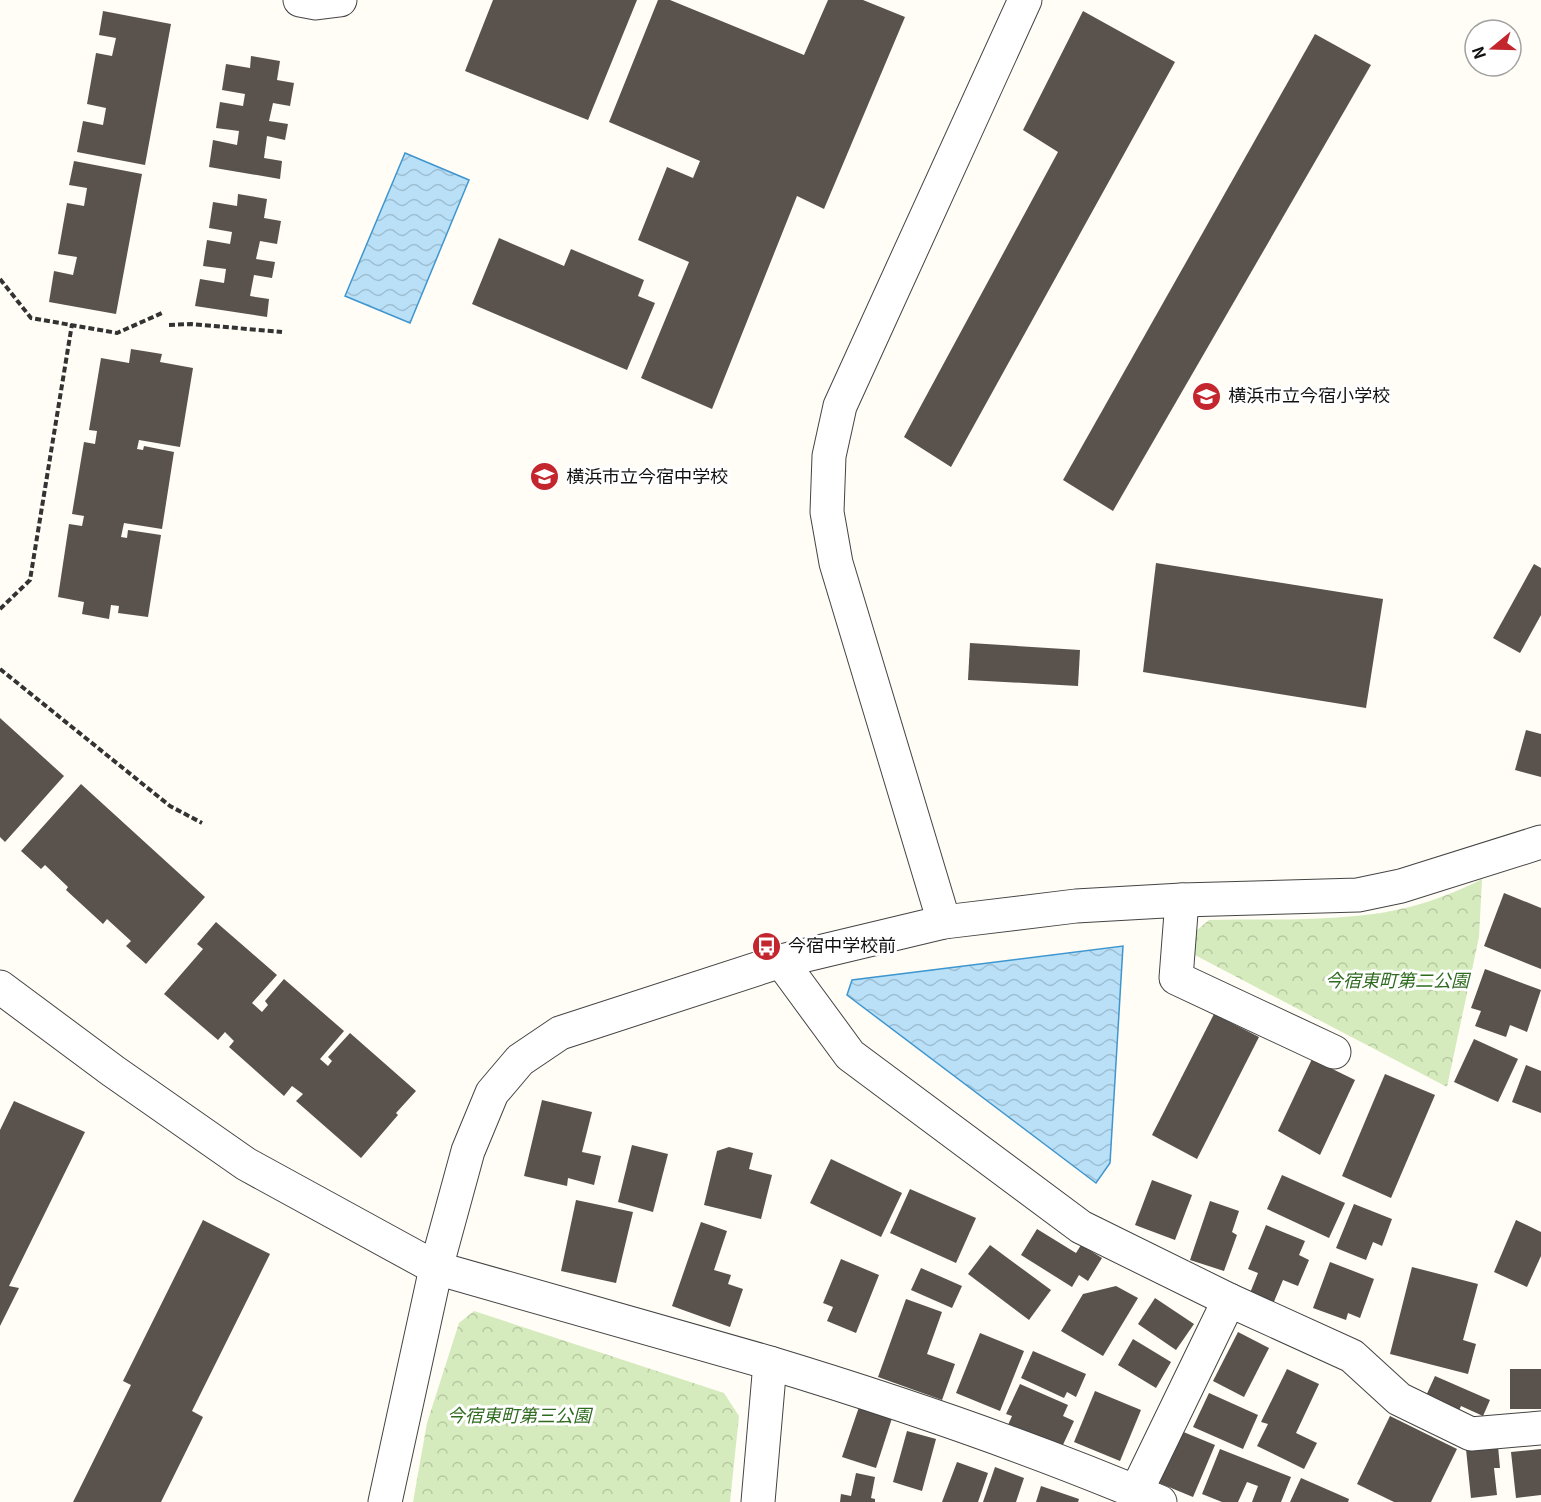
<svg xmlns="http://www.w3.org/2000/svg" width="1541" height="1502" font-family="Georgia,'Noto Sans JP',serif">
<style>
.park{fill:url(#park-crowns)}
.water{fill:url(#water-waves);stroke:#3f96cf;stroke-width:1.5}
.building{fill:#5a524d}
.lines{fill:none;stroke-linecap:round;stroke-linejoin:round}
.minor-casing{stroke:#444;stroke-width:35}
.path{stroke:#333;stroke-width:4;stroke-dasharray:6 3;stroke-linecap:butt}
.minor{stroke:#fff;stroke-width:33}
.labels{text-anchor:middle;stroke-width:6;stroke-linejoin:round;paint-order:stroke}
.poi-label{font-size:18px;fill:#111;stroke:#fff;text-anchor:start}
.park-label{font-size:18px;font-style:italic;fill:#2f6b1f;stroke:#fff}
</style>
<defs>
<pattern id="park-crowns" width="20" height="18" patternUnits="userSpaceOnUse" patternTransform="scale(1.5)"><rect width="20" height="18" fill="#d5ebbd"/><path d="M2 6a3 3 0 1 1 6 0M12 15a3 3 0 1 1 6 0" fill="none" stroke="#b6c8a1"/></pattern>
<pattern id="water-waves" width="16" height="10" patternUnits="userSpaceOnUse" patternTransform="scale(1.5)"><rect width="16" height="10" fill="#b9e0f7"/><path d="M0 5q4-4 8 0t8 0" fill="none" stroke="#9ebfd3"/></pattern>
</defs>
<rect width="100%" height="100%" fill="#fffdf5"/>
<g class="park">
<path d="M 1482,879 L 1479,937 L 1447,1087 L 1191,953 L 1196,931 L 1209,920 C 1257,919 1307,921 1355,916 C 1398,913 1444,899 1482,879 Z"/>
<path d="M 474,1311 L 724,1393 L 739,1416 L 730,1502 L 413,1502 L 427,1423 L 459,1323 Z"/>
</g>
<g class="water">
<path d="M 405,153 L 469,180 L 410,323 L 345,296 Z"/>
<path d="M 1123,946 L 1110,1163 L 1096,1183 L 847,995 L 852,980 Z"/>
</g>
<g class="building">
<path d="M 493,0 L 637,0 L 588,120 L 465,71 Z"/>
<path d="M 658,0 L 670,0 L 804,55 L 828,0 L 863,0 L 905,17 L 824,209 L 797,196 L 712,409 L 641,378 L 689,262 L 638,240 L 667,167 L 693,178 L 700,161 L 609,122 Z"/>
<path d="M 103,11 L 171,24 L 145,165 L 77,152 L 83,121 L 103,125 L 106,108 L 87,104 L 96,53 L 112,56 L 116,38 L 99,35 Z"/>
<path d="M 1083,11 L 1175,62 L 951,467 L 904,437 L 1058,152 L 1023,130 Z"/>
<path d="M 1315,34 L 1371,65 L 1113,511 L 1063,480 Z"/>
<path d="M 251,56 L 280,61 L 277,80 L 294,83 L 290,106 L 273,103 L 269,121 L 288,124 L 285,140 L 267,136 L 264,158 L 282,161 L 280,179 L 209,167 L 213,140 L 237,145 L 239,131 L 216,128 L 220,102 L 243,106 L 245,94 L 222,90 L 226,64 L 250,68 Z"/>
<path d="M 74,161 L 142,174 L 116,314 L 49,302 L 54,271 L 73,275 L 77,257 L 58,254 L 67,203 L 84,206 L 87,188 L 69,185 Z"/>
<path d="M 238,194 L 267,199 L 264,218 L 281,221 L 277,244 L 260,241 L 256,259 L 275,262 L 272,278 L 254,275 L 250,296 L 269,299 L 267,317 L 195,306 L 200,279 L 224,283 L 226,269 L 203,266 L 207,240 L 230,244 L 232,232 L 209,228 L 213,202 L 237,206 Z"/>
<path d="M 499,238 L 564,266 L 571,249 L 644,280 L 638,296 L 655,303 L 627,370 L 472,304 Z"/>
<path d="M 131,349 L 162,354 L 160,362 L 193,368 L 180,447 L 139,440 L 137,449 L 143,450 L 144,446 L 174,452 L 162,529 L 124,523 L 121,537 L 127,538 L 128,530 L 161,535 L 148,617 L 118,613 L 119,606 L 111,605 L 109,619 L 82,614 L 84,602 L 58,597 L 69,524 L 82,526 L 84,516 L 72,514 L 84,442 L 95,444 L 97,431 L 89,430 L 101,358 L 129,363 Z"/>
<path d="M 1156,563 L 1383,599 L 1366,708 L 1143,672 Z"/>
<path d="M 1534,564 L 1541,568 L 1541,615 L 1520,653 L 1493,638 Z"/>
<path d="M 970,643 L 1080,650 L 1078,686 L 968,680 Z"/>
<path d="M 0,718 L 64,776 L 5,842 L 0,837 Z"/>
<path d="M 1526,730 L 1541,734 L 1541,777 L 1515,770 Z"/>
<path d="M 81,784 L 205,897 L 146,964 L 126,946 L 131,941 L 107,919 L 103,924 L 66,890 L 68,887 L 45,865 L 41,869 L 21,851 Z"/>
<path d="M 1504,893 L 1541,908 L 1541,969 L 1484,946 Z"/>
<path d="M 216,922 L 277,975 L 252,1003 L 262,1012 L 268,1005 L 265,1001 L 284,979 L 344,1031 L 320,1059 L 328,1066 L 332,1061 L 328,1057 L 350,1033 L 416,1091 L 396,1113 L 398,1115 L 361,1158 L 296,1101 L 303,1094 L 292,1086 L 284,1096 L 229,1047 L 234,1041 L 225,1032 L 218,1040 L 164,994 L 203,949 L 197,944 Z"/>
<path d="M 1485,969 L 1541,990 L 1527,1032 L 1510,1025 L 1506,1037 L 1475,1026 L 1481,1011 L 1471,1008 Z"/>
<path d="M 1214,1014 L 1259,1037 L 1197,1159 L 1152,1135 Z"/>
<path d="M 1474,1039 L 1518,1059 L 1498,1102 L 1454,1082 Z"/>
<path d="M 1312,1059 L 1355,1080 L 1320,1155 L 1278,1131 Z"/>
<path d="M 1526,1065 L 1541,1071 L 1541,1113 L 1512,1102 Z"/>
<path d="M 1385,1074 L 1435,1095 L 1391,1198 L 1342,1176 Z"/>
<path d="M 542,1100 L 592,1112 L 582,1152 L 601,1156 L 594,1185 L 568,1178 L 567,1186 L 524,1176 Z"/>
<path d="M 14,1101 L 85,1132 L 9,1286 L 19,1288 L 0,1326 L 0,1130 Z"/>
<path d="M 632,1145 L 668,1154 L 653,1212 L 618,1202 Z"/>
<path d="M 729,1147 L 753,1153 L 749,1169 L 772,1175 L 761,1219 L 704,1205 L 717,1151 Z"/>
<path d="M 831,1159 L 902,1193 L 881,1237 L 810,1203 Z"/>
<path d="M 1282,1175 L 1345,1203 L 1329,1238 L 1267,1209 Z"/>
<path d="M 1152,1180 L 1192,1195 L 1175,1240 L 1135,1225 Z"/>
<path d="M 910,1189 L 976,1218 L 956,1263 L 890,1233 Z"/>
<path d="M 576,1200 L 633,1212 L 616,1283 L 561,1271 Z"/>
<path d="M 1210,1201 L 1239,1211 L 1232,1232 L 1237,1235 L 1224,1271 L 1190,1260 Z"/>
<path d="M 1354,1204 L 1392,1219 L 1382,1246 L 1373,1242 L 1366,1260 L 1336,1248 Z"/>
<path d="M 203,1220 L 270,1254 L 192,1411 L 203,1417 L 161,1502 L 73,1502 L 131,1385 L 123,1381 Z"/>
<path d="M 1516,1220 L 1541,1232 L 1541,1256 L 1527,1287 L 1494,1272 Z"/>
<path d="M 701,1222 L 727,1231 L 714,1270 L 731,1275 L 728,1284 L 743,1289 L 730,1327 L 672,1306 Z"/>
<path d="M 1266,1225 L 1305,1241 L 1299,1255 L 1309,1260 L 1298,1286 L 1283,1280 L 1273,1304 L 1250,1293 L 1258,1273 L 1248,1269 Z"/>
<path d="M 1037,1229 L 1076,1253 L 1081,1245 L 1102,1258 L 1088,1281 L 1079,1275 L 1072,1287 L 1021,1255 Z"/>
<path d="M 990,1245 L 1051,1290 L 1029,1320 L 968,1274 Z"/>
<path d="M 841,1259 L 879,1275 L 856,1333 L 827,1321 L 833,1307 L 823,1303 Z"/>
<path d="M 1330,1262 L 1374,1279 L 1360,1318 L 1348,1313 L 1346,1320 L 1313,1308 Z"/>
<path d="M 1412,1267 L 1478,1284 L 1463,1340 L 1476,1344 L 1468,1374 L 1390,1354 Z"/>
<path d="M 921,1268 L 962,1286 L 952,1308 L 911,1290 Z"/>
<path d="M 1116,1286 L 1138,1298 L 1103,1356 L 1061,1331 L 1083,1294 Z"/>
<path d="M 1155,1298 L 1194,1324 L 1176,1350 L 1138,1324 Z"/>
<path d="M 906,1299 L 942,1312 L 927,1354 L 955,1364 L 942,1400 L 878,1377 Z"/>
<path d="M 1238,1332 L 1269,1348 L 1244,1397 L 1213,1381 Z"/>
<path d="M 980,1333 L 1024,1351 L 1000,1411 L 956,1393 Z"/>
<path d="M 1133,1339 L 1171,1362 L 1156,1388 L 1118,1365 Z"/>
<path d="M 1033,1351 L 1086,1374 L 1076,1397 L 1067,1392 L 1064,1398 L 1021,1378 Z"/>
<path d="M 1287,1369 L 1319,1384 L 1296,1433 L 1317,1443 L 1304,1469 L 1257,1446 L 1268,1424 L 1261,1422 Z"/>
<rect x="1510" y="1369" width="31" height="40"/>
<path d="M 1435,1376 L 1490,1400 L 1483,1416 L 1461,1406 L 1458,1413 L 1425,1398 Z"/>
<path d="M 1020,1384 L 1068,1405 L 1063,1416 L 1074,1421 L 1061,1449 L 1008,1425 L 1012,1416 L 1006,1414 Z"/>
<path d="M 1095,1391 L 1141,1410 L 1120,1461 L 1074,1442 Z"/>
<path d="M 1209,1393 L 1258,1415 L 1243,1449 L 1193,1427 Z"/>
<path d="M 860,1404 L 893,1415 L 876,1468 L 842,1457 Z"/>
<path d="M 1390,1416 L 1457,1449 L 1431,1502 L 1394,1502 L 1357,1484 Z"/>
<path d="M 907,1431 L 936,1439 L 922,1491 L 893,1482 Z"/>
<path d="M 1181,1431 L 1215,1445 L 1193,1497 L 1159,1483 Z"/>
<path d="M 1498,1446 L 1500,1468 L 1494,1468 L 1497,1495 L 1471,1498 L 1466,1449 Z"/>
<path d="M 1220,1449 L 1291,1477 L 1281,1502 L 1252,1502 L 1258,1486 L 1247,1482 L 1238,1502 L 1222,1502 L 1202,1494 Z"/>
<path d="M 1541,1449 L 1541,1495 L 1516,1498 L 1511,1452 Z"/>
<path d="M 957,1462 L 988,1473 L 978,1502 L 942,1502 Z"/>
<path d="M 995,1467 L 1024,1478 L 1016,1502 L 983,1502 Z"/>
<path d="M 856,1473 L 875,1477 L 871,1498 L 875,1499 L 875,1502 L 840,1502 L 841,1494 L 851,1496 Z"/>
<path d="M 1301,1478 L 1349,1499 L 1348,1502 L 1290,1502 Z"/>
<path d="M 1041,1486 L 1079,1499 L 1078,1502 L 1036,1502 Z"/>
</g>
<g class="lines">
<defs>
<g id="minor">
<path d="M 300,0 L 316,3 L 340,0"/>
<path d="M 1182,900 L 1176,978 L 1334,1052"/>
<path d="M 944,922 L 836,563 L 827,512 L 829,456 L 840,406 L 1025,0"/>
<path d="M 781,961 L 850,1055 L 1081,1227 L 1229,1300 L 1352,1356 L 1399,1399 L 1471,1434 L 1541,1428"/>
<path d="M 0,987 L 113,1071 L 246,1164 L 436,1268 L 770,1363 L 758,1502"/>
<path d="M 770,1363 C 902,1403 1033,1448 1160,1502"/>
<path d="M 1136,1492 L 1229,1300"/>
<path d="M 385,1502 L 436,1268 L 468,1151 L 492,1093 L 520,1060 L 560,1033 L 781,961 L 944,922 L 1076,906 L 1182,900 L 1358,895 L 1401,886 L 1541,842"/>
</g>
</defs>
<use href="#minor" class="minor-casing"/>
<g class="path">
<path d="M 0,279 L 31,318 L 117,333 L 162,313"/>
<path d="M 169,325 L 191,324 L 282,332"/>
<path d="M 0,609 L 30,580 L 72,324"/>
<path d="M 0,669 L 170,806 L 202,823"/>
</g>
<use href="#minor" class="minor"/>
</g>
<defs>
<symbol id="school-disc" viewBox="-11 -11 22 22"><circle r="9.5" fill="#c4262e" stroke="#fff"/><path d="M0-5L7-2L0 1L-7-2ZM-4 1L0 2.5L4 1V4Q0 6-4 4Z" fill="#fff"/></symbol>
<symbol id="bus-disc" viewBox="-11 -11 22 22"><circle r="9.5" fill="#c4262e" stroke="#fff"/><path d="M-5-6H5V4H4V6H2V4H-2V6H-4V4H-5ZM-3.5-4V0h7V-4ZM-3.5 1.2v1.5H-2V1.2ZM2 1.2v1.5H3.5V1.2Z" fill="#fff"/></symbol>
</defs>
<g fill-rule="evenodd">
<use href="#school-disc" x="1190" y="380" width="33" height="33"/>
<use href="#school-disc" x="528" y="460" width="33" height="33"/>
<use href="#bus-disc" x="750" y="930" width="33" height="33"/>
</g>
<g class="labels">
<g class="poi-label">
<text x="1228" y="402">横浜市立今宿小学校</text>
<text x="566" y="483">横浜市立今宿中学校</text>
<text x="788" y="952">今宿中学校前</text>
</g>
<g class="park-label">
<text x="1397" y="987">今宿東町第二公園</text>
<text x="519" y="1422">今宿東町第三公園</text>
</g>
</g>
<g transform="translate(1493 48) rotate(251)"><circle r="28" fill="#ffffff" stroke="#a0a0a0" stroke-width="1.5"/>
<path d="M0-4.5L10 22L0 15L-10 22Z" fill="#c4262e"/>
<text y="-9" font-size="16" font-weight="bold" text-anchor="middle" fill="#111111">N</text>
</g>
</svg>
